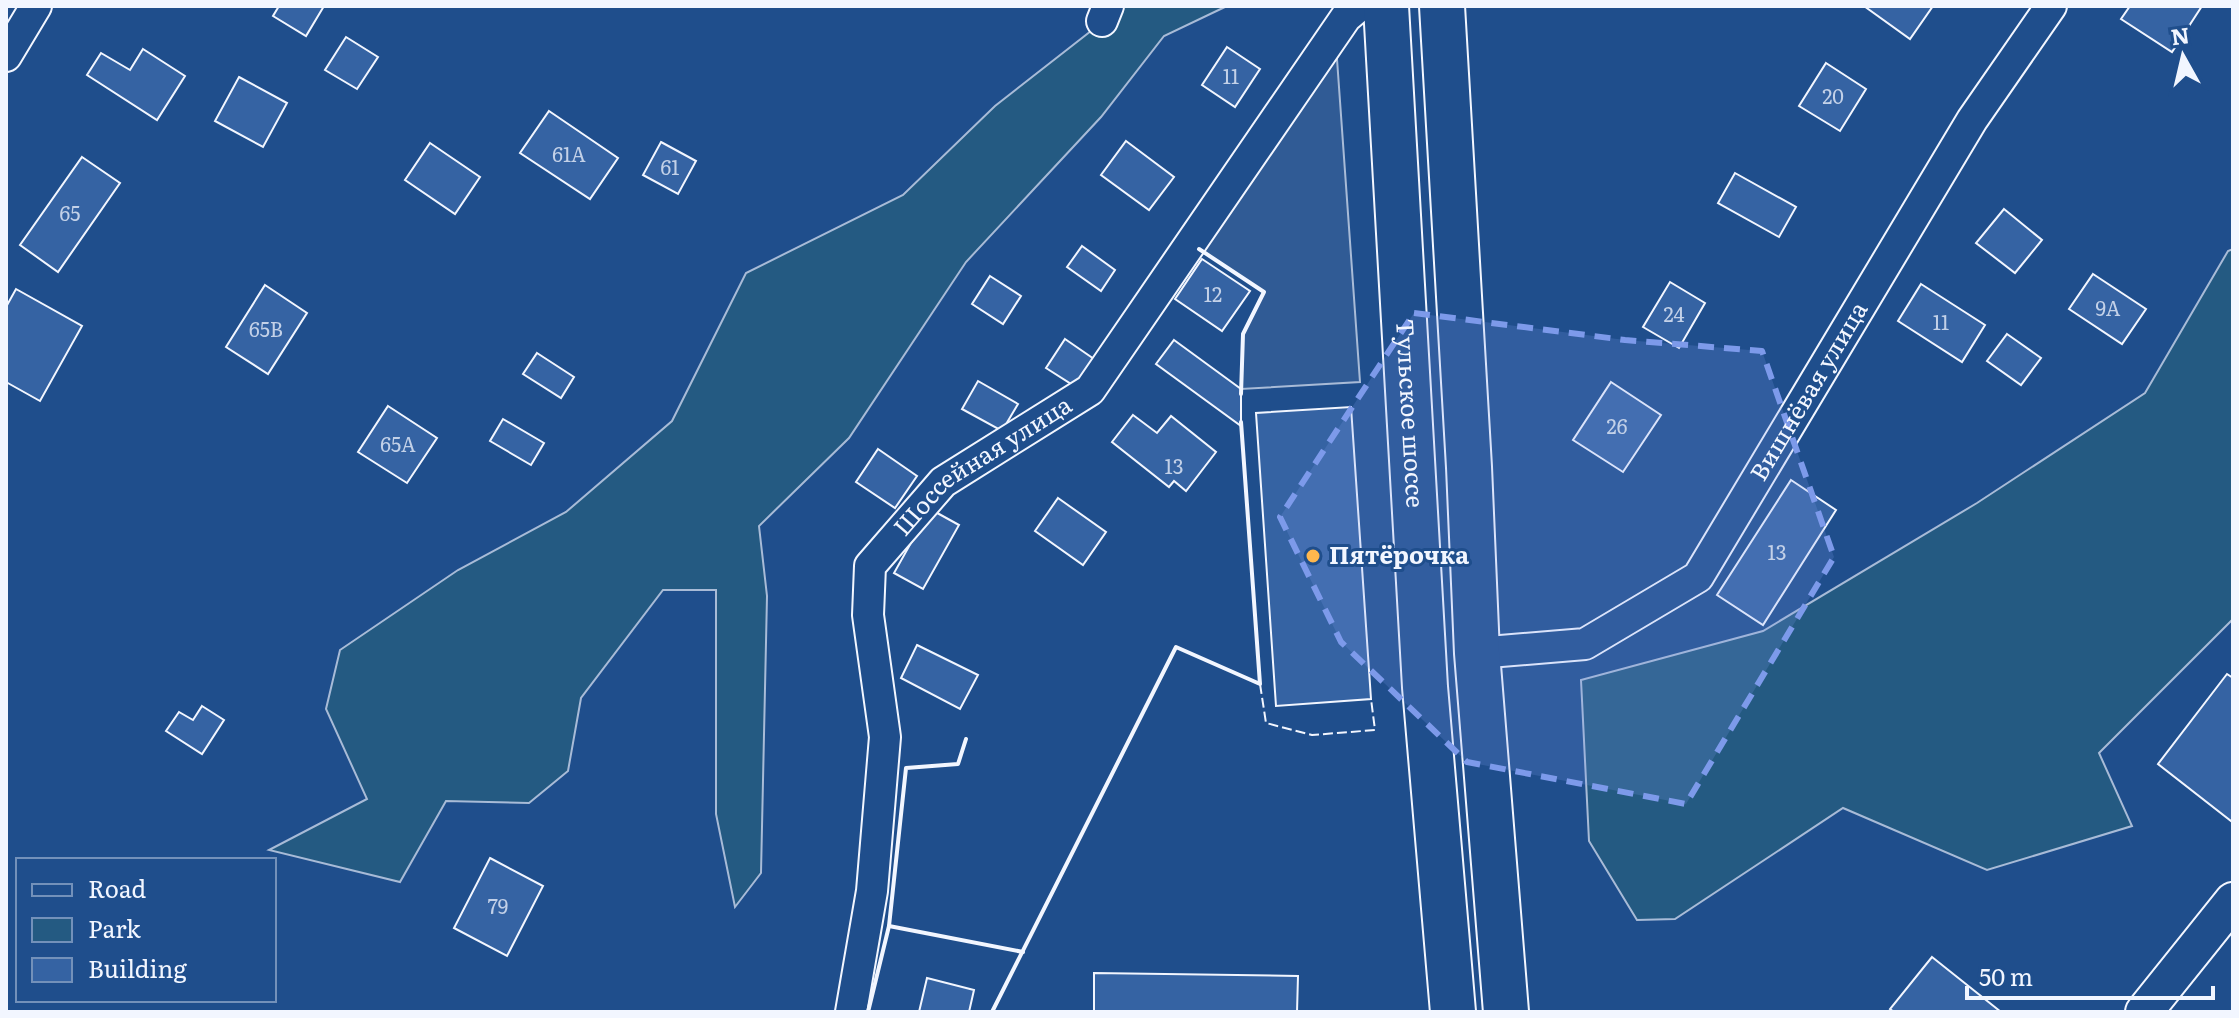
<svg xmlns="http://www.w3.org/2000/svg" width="2239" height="1018" font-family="Literata,serif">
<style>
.green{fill:#245a82;stroke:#a8bbd7;stroke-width:2}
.parking{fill:#305b95;stroke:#a8bbd7;stroke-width:2}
.building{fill:#3563a3;stroke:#f2f6ff;stroke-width:2}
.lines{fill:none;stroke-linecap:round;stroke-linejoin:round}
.minor-casing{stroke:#f2f6ff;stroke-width:34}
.tertiary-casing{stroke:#f2f6ff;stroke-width:40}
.primary-casing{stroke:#f2f6ff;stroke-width:48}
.minor{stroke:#1f4e8c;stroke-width:30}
.tertiary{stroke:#1f4e8c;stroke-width:36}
.primary{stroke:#1f4e8c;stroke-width:44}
.fence{stroke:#f2f6ff;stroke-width:2;stroke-dasharray:10 4;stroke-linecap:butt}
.wall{stroke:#f2f6ff;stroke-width:4}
.marked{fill:#7d9aea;fill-opacity:0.2;stroke:#7d9aea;stroke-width:6;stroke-dasharray:16 10;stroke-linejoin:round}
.poi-dot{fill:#ffb74d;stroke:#1f4e8c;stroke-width:3}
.labels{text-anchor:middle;stroke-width:6;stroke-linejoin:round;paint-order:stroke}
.number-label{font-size:20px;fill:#c3d1e8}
.street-label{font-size:24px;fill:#f2f6ff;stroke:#1f4e8c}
.poi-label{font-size:24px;font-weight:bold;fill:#f2f6ff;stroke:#1f4e8c;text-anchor:start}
</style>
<rect width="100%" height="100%" fill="#1f4e8c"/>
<g class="green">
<path d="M 1123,6 L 1227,6 L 1164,36 L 1101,117 L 966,262 L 849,438 L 759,526 L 767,596 L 761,873 L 735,907 L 716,814 L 716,590 L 663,590 L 581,698 L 568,771 L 529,803 L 446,801 L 400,882 L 269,850 L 367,799 L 326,709 L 340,650 L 458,570 L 566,512 L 672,421 L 746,273 L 903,195 L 995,106 Z"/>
<path d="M 2233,249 L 2233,619 L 2099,753 L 2132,826 L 1987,870 L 1843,808 L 1675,919 L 1637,920 L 1589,841 L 1581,680 L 1763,631 L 1977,503 L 2145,393 L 2228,251 Z"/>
</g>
<path class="parking" d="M 1336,45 L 1360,382 L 1241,389 L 1243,334 L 1264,292 L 1197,248 Z"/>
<g class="building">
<path d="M 279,6 L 324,6 L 306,36 L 273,16 Z"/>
<path d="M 1864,6 L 1933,6 L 1910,39 Z"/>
<path d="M 2130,6 L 2202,6 L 2172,52 L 2121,19 Z"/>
<path d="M 346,37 L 378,57 L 357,89 L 325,70 Z"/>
<path d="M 1227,47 L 1260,69 L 1235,107 L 1202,85 Z"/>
<path d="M 143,49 L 185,76 L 157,120 L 87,75 L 101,53 L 130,70 Z"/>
<path d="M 1826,63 L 1866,89 L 1840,131 L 1799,106 Z"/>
<path d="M 239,77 L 287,103 L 263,147 L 215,121 Z"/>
<path d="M 549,111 L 618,158 L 590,199 L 520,153 Z"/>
<path d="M 1126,141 L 1174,177 L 1149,210 L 1101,175 Z"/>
<path d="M 661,142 L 696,161 L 678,194 L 643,175 Z"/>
<path d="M 430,143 L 480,177 L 455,214 L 405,180 Z"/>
<path d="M 82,157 L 120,183 L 58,272 L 20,245 Z"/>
<path d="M 1735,173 L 1796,207 L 1779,237 L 1718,203 Z"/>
<path d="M 2004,209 L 2042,240 L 2015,273 L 1976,243 Z"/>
<path d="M 1082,246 L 1115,270 L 1101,291 L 1067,267 Z"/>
<path d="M 1202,259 L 1250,291 L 1222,331 L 1175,299 Z"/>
<path d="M 2093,274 L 2146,309 L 2122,344 L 2069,309 Z"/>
<path d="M 990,276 L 1021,296 L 1003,324 L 972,304 Z"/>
<path d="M 1670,282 L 1705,303 L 1679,348 L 1643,327 Z"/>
<path d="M 1921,284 L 1985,325 L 1962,362 L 1898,321 Z"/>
<path d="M 265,285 L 307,313 L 268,374 L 226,347 Z"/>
<path d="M 16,289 L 82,326 L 40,401 L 6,382 L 6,307 Z"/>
<path d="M 2007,334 L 2041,358 L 2021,385 L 1987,361 Z"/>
<path d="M 1065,339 L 1094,359 L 1076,387 L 1046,368 Z"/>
<path d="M 1174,340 L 1241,389 L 1241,426 L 1156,364 Z"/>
<path d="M 537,353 L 574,377 L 561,398 L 523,374 Z"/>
<path d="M 978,381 L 1018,404 L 1002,431 L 962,409 Z"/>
<path d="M 1611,382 L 1661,415 L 1623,472 L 1573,440 Z"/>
<path d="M 388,406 L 437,438 L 407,483 L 358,452 Z"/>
<path d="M 1351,407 L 1371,699 L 1276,706 L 1256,413 Z"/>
<path d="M 1133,415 L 1157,433 L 1171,416 L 1216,452 L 1186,491 L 1174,481 L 1169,487 L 1112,442 Z"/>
<path d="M 503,419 L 544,443 L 531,465 L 490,441 Z"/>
<path d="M 878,449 L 917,476 L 895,508 L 856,482 Z"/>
<path d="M 1791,480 L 1836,510 L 1763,625 L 1717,595 Z"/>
<path d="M 1058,498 L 1106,532 L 1083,565 L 1035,531 Z"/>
<path d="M 930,509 L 959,525 L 923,589 L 894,573 Z"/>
<path d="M 917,645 L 978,675 L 960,709 L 901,678 Z"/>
<path d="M 2227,674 L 2233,678 L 2233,818 L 2231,821 L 2158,764 Z"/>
<path d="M 202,706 L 224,720 L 202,754 L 166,731 L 179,712 L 193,720 Z"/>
<path d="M 490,858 L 543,886 L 507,956 L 454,928 Z"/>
<path d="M 1932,957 L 2001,1012 L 1894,1012 L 1890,1009 Z"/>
<path d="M 1094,973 L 1298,976 L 1297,1012 L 1094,1012 Z"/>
<path d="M 927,978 L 974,990 L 969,1012 L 919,1012 Z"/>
</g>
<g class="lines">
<defs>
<g id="minor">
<path d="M 1102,21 L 1108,6"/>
<path d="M 6,56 L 36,6"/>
<path id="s1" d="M 1477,653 L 1585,644 L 1698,577 L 1972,120 L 2051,6"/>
<path id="s2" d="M 851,1012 L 872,891 L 885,737 L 868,615 L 870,566 L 943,482 L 1090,390 L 1346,17 L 1359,6"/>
</g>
<path id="tertiary" d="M 2144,1012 L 2233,901"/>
<g id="primary">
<path id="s3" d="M 1386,6 L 1425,687 L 1453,1012"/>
<path d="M 1442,6 L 1469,467 L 1477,653 L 1506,1012"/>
</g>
</defs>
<use href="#minor" class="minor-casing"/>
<use href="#tertiary" class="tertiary-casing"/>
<use href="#primary" class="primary-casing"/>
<use href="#minor" class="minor"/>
<use href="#tertiary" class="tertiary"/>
<use href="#primary" class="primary"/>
<path class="fence" d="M 1260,684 L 1266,723 L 1312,735 L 1375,730 L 1371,699"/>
<g class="wall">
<path d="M 1199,249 L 1264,292 L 1243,334 L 1241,394"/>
<path d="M 889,926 L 1023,952"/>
<path d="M 868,1012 L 889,926 L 906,768 L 958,764 L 966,739"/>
<path d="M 992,1012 L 1176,647 L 1260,684 L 1241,422"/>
</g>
</g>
<path class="marked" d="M 1414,313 L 1625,340 L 1762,351 L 1834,557 L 1686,804 L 1467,762 L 1341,642 L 1280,517 Z"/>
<circle class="poi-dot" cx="1313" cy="556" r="8"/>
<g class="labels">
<g class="number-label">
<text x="1231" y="84">11</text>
<text x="1833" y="104">20</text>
<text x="569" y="162">61А</text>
<text x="670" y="175">61</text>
<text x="70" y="221">65</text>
<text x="1213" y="302">12</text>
<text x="2108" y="316">9А</text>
<text x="1674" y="322">24</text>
<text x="1941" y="330">11</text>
<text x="266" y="337">65В</text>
<text x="1617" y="434">26</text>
<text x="398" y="452">65А</text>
<text x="1174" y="474">13</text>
<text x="1777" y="560">13</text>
<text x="498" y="914">79</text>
</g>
<g class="street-label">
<text dy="8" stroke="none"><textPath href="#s1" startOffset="456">Вишнёвая улица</textPath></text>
<text dy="8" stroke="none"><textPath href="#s3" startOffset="408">Тульское шоссе</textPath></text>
<text dy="8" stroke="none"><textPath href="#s2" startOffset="602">Шоссейная улица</textPath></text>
</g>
<g class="poi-label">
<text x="1329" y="564">Пятёрочка</text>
</g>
</g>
<rect width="2239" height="1018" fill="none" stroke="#f2f6ff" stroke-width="16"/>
<rect x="16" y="858" width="260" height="144" fill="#1f4e8c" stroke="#7391ba" stroke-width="2"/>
<rect x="32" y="884" width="40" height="12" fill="#1f4e8c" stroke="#7391ba" stroke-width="2"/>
<text x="88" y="898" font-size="24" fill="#f2f6ff">Road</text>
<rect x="32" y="918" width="40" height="24" fill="#245a82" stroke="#7391ba" stroke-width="2"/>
<text x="88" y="938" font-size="24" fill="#f2f6ff">Park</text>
<rect x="32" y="958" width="40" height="24" fill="#3563a3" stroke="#7391ba" stroke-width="2"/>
<text x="88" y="978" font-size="24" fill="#f2f6ff">Building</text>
<g transform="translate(2183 56) rotate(352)" stroke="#1f4e8c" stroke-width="6" paint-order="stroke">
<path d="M0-6L14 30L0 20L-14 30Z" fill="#f2f6ff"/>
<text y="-12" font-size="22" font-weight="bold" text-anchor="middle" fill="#f2f6ff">N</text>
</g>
<path d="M1967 986v12h246v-12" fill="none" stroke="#f2f6ff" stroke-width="4"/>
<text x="1979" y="986" font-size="24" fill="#f2f6ff" stroke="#1f4e8c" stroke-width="6" paint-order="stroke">50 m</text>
</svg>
